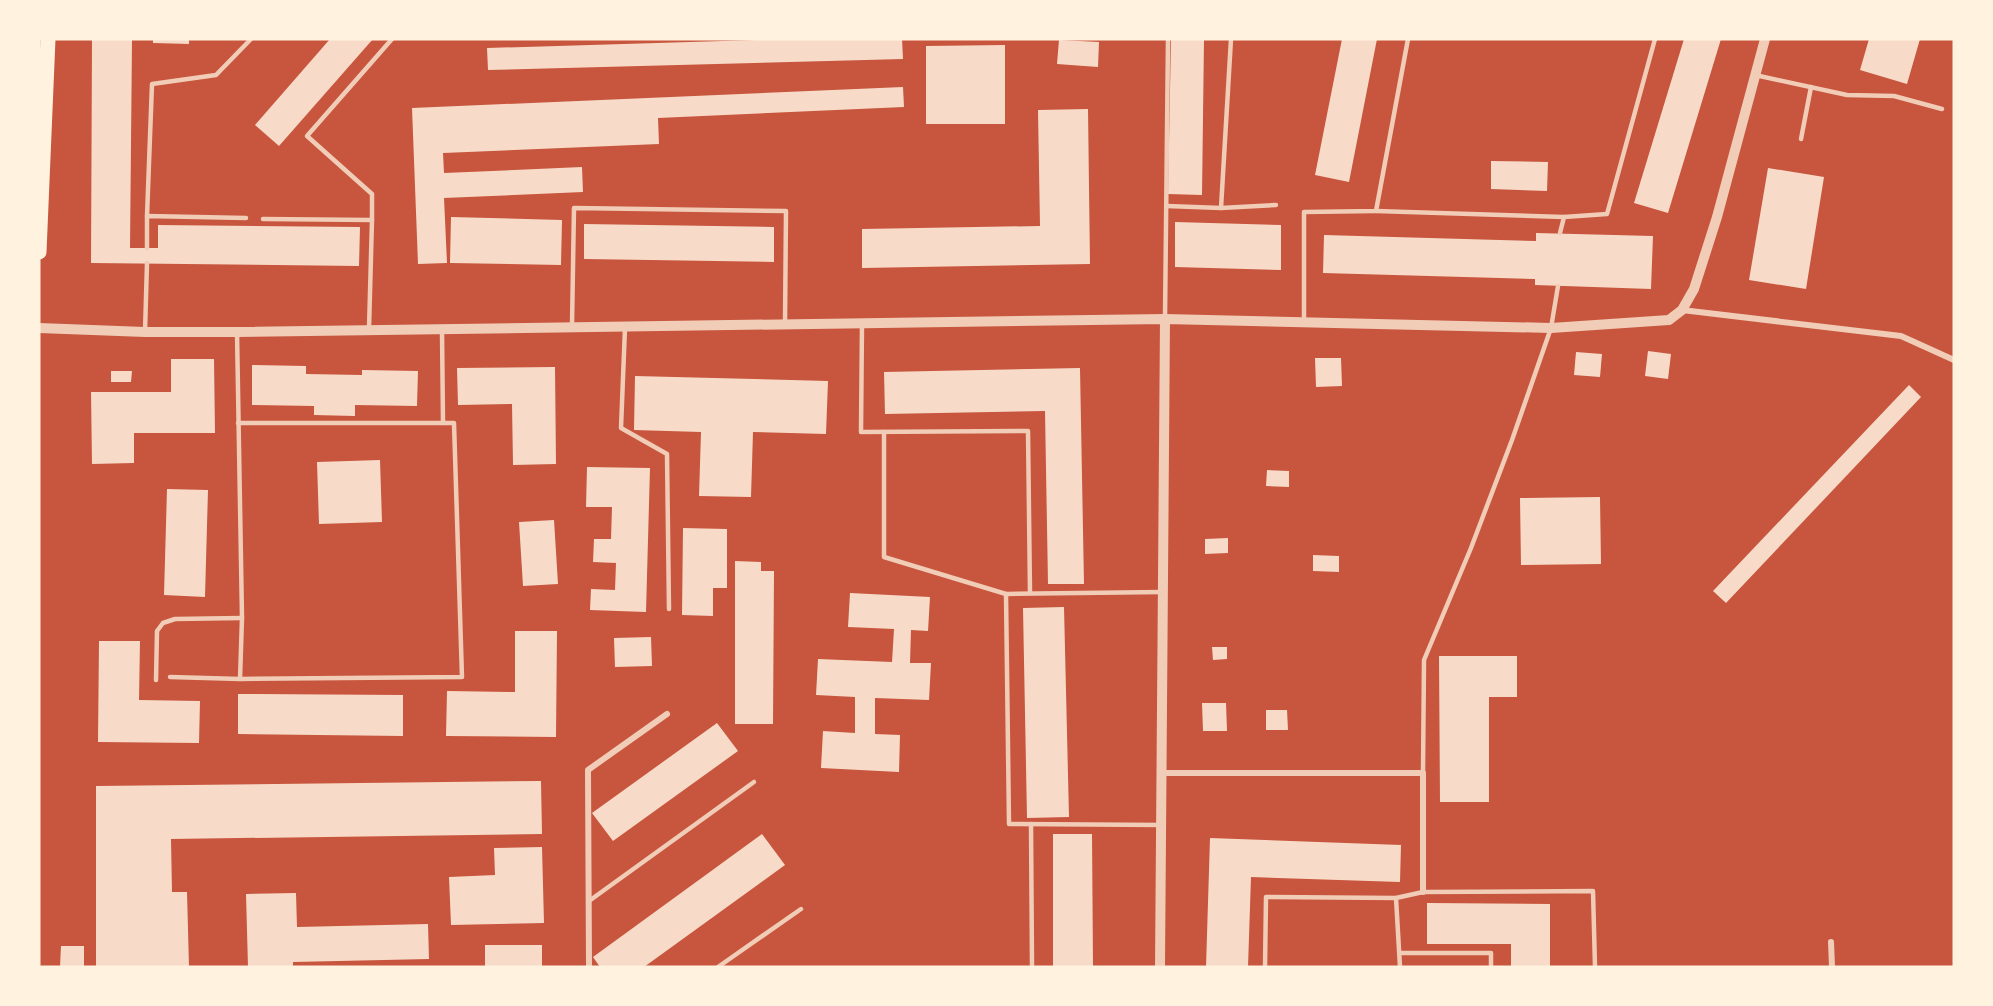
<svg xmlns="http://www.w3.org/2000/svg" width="1993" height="1006" font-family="Overpass,sans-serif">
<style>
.building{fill:#f7dbc8}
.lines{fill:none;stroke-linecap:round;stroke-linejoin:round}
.service{stroke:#f1ccb7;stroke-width:4.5}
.minor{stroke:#f1ccb7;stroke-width:6}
.tertiary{stroke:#f1ccb7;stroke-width:10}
.primary{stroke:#fff3e0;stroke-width:15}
</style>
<rect width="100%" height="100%" fill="#c8553d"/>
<g class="building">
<path d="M 92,39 L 132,39 L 130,248 L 158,248 L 158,225 L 360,227 L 359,266 L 91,263 Z"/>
<path d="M 153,39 L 189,39 L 189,44 L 153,43 Z"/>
<path d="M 330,39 L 373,39 L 279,146 L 255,125 Z"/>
<path d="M 791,39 L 902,39 L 903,59 L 488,70 L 487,48 Z"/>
<path d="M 1171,39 L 1204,39 L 1202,195 L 1168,194 Z"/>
<path d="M 1342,39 L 1377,39 L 1349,182 L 1315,175 Z"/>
<path d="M 1684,39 L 1721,39 L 1668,213 L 1634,203 Z"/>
<path d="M 1869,39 L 1920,39 L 1907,84 L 1860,70 Z"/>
<path d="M 1059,40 L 1099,42 L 1098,67 L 1057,64 Z"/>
<path d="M 1005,45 L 1005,124 L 926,124 L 926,46 Z"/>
<path d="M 903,87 L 904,107 L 658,118 L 659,144 L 443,153 L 444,173 L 582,167 L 583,192 L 444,198 L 447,263 L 418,264 L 412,108 Z"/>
<path d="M 1088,109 L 1090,264 L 862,268 L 862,229 L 1040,226 L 1038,110 Z"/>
<path d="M 1491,161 L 1548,162 L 1547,191 L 1491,189 Z"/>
<path d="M 1768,168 L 1824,177 L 1806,289 L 1749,280 Z"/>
<path d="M 451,217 L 562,220 L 561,265 L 450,263 Z"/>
<path d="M 1175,222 L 1281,225 L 1281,270 L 1175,267 Z"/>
<path d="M 584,224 L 774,227 L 774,262 L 584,259 Z"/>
<path d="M 1536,233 L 1653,236 L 1651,289 L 1535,285 L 1535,279 L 1323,273 L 1324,235 L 1536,241 Z"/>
<path d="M 1648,351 L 1671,354 L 1668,379 L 1645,376 Z"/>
<path d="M 1576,352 L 1602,354 L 1600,377 L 1574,375 Z"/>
<path d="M 1315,358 L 1341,358 L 1342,386 L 1316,387 Z"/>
<path d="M 171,359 L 214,359 L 215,433 L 134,433 L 134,463 L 92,464 L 91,392 L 171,392 Z"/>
<path d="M 252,365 L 306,366 L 306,374 L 362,375 L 362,370 L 418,371 L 417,406 L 355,405 L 355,416 L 314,415 L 314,406 L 252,405 Z"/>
<path d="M 555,367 L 556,464 L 513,465 L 512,404 L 458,405 L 457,368 Z"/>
<path d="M 1080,368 L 1084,584 L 1048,584 L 1045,411 L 885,414 L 884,372 Z"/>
<path d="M 111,371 L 132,371 L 131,382 L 111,382 Z"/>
<path d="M 635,376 L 828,381 L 826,434 L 753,432 L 751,497 L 699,496 L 701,432 L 634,430 Z"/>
<path d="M 1909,385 L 1921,397 L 1726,603 L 1713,591 Z"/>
<path d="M 380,460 L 382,522 L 319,524 L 317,462 Z"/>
<path d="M 587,467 L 650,468 L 646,612 L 590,610 L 591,589 L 615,590 L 616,563 L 593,562 L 594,539 L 611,539 L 612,507 L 586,507 Z"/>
<path d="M 1267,470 L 1289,471 L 1289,487 L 1266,486 Z"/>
<path d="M 167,489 L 208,490 L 205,597 L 164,595 Z"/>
<path d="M 1600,497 L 1601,564 L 1521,565 L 1520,498 Z"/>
<path d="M 554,520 L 558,584 L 523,586 L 519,522 Z"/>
<path d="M 683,528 L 727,529 L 727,588 L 713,588 L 713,616 L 682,615 Z"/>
<path d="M 1228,538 L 1228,553 L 1205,554 L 1205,539 Z"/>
<path d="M 1313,555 L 1339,556 L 1339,572 L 1313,571 Z"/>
<path d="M 735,561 L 761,562 L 761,571 L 774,571 L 773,724 L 735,724 Z"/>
<path d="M 850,593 L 930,597 L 928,631 L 911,630 L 910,663 L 931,663 L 929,700 L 875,698 L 875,734 L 900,735 L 899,772 L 821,768 L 823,731 L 855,733 L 855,697 L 816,695 L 818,659 L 892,662 L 894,629 L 848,627 Z"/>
<path d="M 1064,607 L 1069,817 L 1027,818 L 1023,608 Z"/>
<path d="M 515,631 L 557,631 L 556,737 L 446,736 L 447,691 L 515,692 Z"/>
<path d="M 651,637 L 652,666 L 615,667 L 614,638 Z"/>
<path d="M 99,641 L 140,641 L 139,700 L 200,701 L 199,743 L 98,742 Z"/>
<path d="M 1212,647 L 1227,647 L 1227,659 L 1213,660 Z"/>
<path d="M 1439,656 L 1517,656 L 1517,697 L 1489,697 L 1489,802 L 1440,802 Z"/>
<path d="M 238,694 L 403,695 L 403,736 L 238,734 Z"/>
<path d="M 1202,703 L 1226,703 L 1227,731 L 1203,731 Z"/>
<path d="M 1266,710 L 1287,710 L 1288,730 L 1266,730 Z"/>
<path d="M 717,723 L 738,751 L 613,841 L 592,813 Z"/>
<path d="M 541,781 L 542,834 L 171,839 L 172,892 L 187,892 L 189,967 L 96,967 L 96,786 Z"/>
<path d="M 762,834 L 785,865 L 644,967 L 600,967 L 593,957 Z"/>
<path d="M 1053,834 L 1092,834 L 1093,967 L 1053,967 Z"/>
<path d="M 1210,838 L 1401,845 L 1400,882 L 1251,877 L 1248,967 L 1206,967 Z"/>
<path d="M 542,847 L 544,923 L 451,925 L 449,877 L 495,875 L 494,848 Z"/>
<path d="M 296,893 L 297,927 L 428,924 L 429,959 L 293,962 L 293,967 L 248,967 L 246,894 Z"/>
<path d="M 1427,903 L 1550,904 L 1550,967 L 1511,967 L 1511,944 L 1427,944 Z"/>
<rect x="485" y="945" width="57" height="22"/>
<path d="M 61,946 L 84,946 L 84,967 L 60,967 Z"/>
</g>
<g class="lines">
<g class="service">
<path d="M 1755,75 L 1847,95 L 1894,96 L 1942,109"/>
<path d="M 1801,139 L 1811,87"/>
<path d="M 1167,206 L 1221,208 L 1231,39"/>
<path d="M 1221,208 L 1276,205"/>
<path d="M 1376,211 L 1564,217 L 1607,214 L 1655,39"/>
<path d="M 147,216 L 152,84 L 216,75 L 251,39"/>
<path d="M 263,219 L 372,220 L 369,329"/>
<path d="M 372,220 L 372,194 L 307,136 L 392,39"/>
<path d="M 1560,233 L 1564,217"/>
<path d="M 147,248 L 147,216 L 246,218"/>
<path d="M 1165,319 L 1168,39"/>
<path d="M 862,323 L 861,432 L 1028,431 L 1030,593"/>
<path d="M 1304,323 L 1304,212 L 1376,211 L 1408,39"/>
<path d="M 572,326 L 574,208 L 786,211 L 785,324"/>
<path d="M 625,328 L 621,428 L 667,454 L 669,609"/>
<path d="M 145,332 L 147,263"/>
<path d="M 237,332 L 242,618 L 240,679"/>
<path d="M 238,423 L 443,423"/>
<path d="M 884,432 L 884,557 L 1006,594"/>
<path d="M 170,677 L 240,679 L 462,677 L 454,423 L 443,423 L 442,331"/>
<path d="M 156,680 L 157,631 L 163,623 L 175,619 L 242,618"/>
<path d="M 1423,773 L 1424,660 L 1471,548 L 1512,440 L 1551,328 L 1558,286"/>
<path d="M 1031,824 L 1032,967"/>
<path d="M 1162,825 L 1009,824 L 1006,594 L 1163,592"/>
<path d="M 589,901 L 754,782"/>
<path d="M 1400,953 L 1491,953 L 1491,967"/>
<path d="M 718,967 L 801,909"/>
<path d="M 1265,967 L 1266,897 L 1396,898"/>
<path d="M 1400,967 L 1396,898 L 1423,892 L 1593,891 L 1595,967"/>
</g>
<g class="minor">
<path d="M 1682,310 L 1901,336 L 1954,360"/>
<path d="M 1162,773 L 1423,773 L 1423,892"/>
<path d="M 1831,942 L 1832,967"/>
<path d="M 589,967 L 588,770 L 667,714"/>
</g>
<g class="tertiary">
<path d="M 39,328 L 145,332 L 237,332 L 1165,319 L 1551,328 L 1669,320 L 1682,310 L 1694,289 L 1717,217 L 1765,39"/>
<path d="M 1160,967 L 1165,319"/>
</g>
<path class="primary" d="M 39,252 L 48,39"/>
</g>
<rect width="1993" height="1006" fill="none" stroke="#fff3e0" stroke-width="81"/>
</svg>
